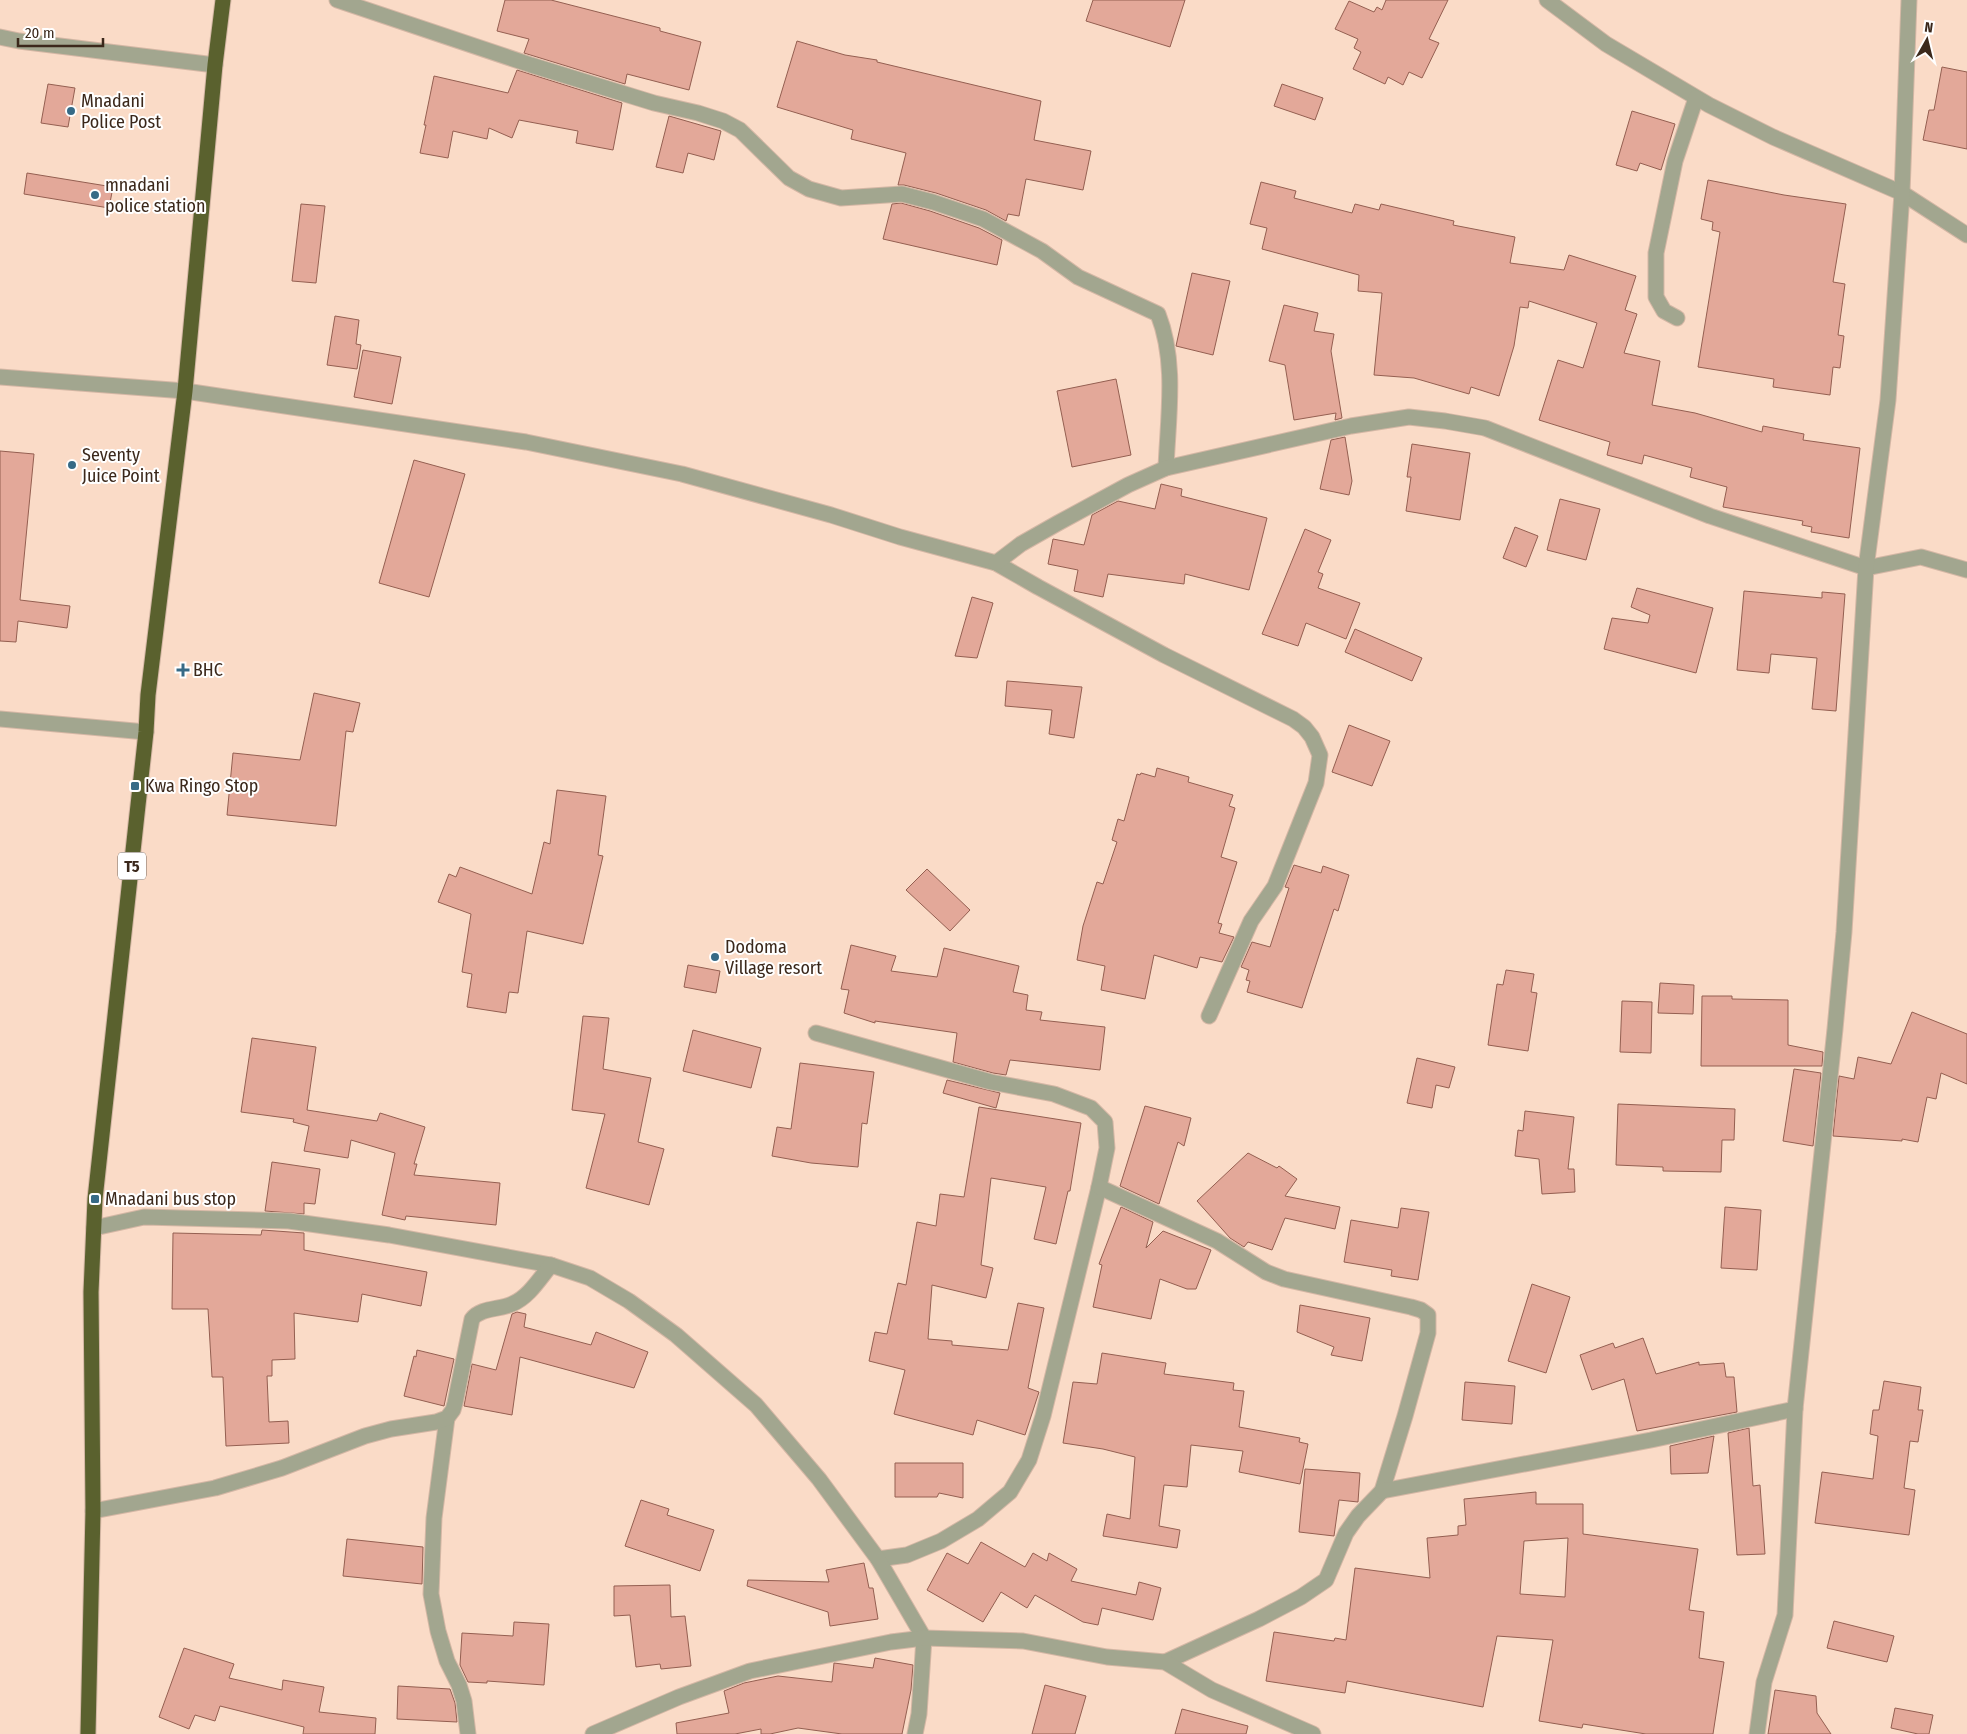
<svg xmlns="http://www.w3.org/2000/svg" width="1967" height="1734" font-family="'Fira Sans Condensed',sans-serif">
<style>
.building{fill:#e3a899;stroke:#945f51;fill-rule:evenodd}
.lines{fill:none;stroke-linecap:round;stroke-linejoin:round}
.street-casing{stroke:#d4b7a5;stroke-width:17}
.highway-casing{stroke:#d4b7a5;stroke-width:17}
.street{stroke:#a2a68f;stroke-width:15}
.highway{stroke:#5a612e;stroke-width:15}
.poi-dot{fill:#366a86;stroke:#fff;stroke-width:2}
.labels{text-anchor:middle;stroke-width:4;stroke-linejoin:round;paint-order:stroke}
.shield{fill:#fff;stroke:#76685f;stroke-width:1}
.shield-label{font-size:16px;font-weight:bold;fill:#3b281b}
.poi-label{font-size:18px;fill:#3b281b;stroke:#fff;text-anchor:start}
</style>
<rect width="100%" height="100%" fill="#fadbc7"/>
<g class="building">
<path d="M 505,0 L 551,0 L 660,28 L 660,31 L 701,42 L 689,90 L 627,74 L 625,84 L 524,53 L 529,39 L 497,31 Z"/>
<path d="M 1093,0 L 1185,0 L 1170,47 L 1086,21 Z"/>
<path d="M 1386,0 L 1448,0 L 1429,39 L 1439,43 L 1422,78 L 1409,72 L 1403,85 L 1388,77 L 1385,84 L 1353,69 L 1361,52 L 1354,48 L 1358,39 L 1335,29 L 1349,1 L 1374,12 L 1377,7 L 1382,10 Z"/>
<path d="M 797,41 L 845,55 L 877,60 L 877,62 L 1041,101 L 1034,140 L 1091,151 L 1083,190 L 1026,179 L 1019,216 L 1008,214 L 1006,221 L 986,210 L 936,193 L 904,185 L 898,185 L 906,153 L 851,139 L 853,130 L 777,107 Z"/>
<path d="M 1942,67 L 1967,72 L 1967,149 L 1923,140 L 1929,110 L 1934,110 Z"/>
<path d="M 517,70 L 622,103 L 613,150 L 576,143 L 578,131 L 519,120 L 512,138 L 489,128 L 487,139 L 453,131 L 448,158 L 420,153 L 426,125 L 424,125 L 434,76 L 508,93 Z"/>
<path d="M 48,84 L 75,88 L 68,127 L 41,123 Z"/>
<path d="M 1282,84 L 1323,98 L 1315,120 L 1274,106 Z"/>
<path d="M 1632,111 L 1675,124 L 1661,170 L 1640,163 L 1637,171 L 1616,165 Z"/>
<path d="M 669,116 L 721,131 L 714,160 L 688,153 L 683,173 L 656,167 Z"/>
<path d="M 27,173 L 113,187 L 109,208 L 24,194 Z"/>
<path d="M 1708,180 L 1784,195 L 1846,204 L 1833,282 L 1845,284 L 1838,335 L 1844,336 L 1840,368 L 1833,367 L 1830,395 L 1773,387 L 1774,379 L 1698,367 L 1720,232 L 1712,230 L 1713,222 L 1701,219 Z"/>
<path d="M 1261,182 L 1296,191 L 1294,198 L 1352,213 L 1355,204 L 1379,210 L 1381,204 L 1454,221 L 1453,225 L 1515,237 L 1510,263 L 1564,270 L 1569,255 L 1636,276 L 1625,310 L 1637,314 L 1624,353 L 1660,361 L 1652,405 L 1695,413 L 1762,432 L 1763,426 L 1804,434 L 1803,440 L 1860,448 L 1849,538 L 1811,532 L 1812,527 L 1802,525 L 1803,521 L 1723,507 L 1727,487 L 1690,477 L 1692,468 L 1644,455 L 1642,464 L 1607,455 L 1610,442 L 1539,420 L 1558,360 L 1583,368 L 1597,323 L 1529,301 L 1528,308 L 1520,307 L 1514,346 L 1499,396 L 1471,387 L 1469,394 L 1414,378 L 1374,375 L 1382,293 L 1358,291 L 1359,275 L 1262,249 L 1267,228 L 1250,224 Z"/>
<path d="M 901,203 L 930,211 L 979,228 L 1002,240 L 997,265 L 883,239 L 892,204 Z"/>
<path d="M 301,204 L 325,206 L 316,283 L 292,281 Z"/>
<path d="M 1192,273 L 1230,281 L 1213,355 L 1176,346 Z"/>
<path d="M 1284,305 L 1318,313 L 1314,331 L 1334,334 L 1331,351 L 1342,418 L 1335,420 L 1336,413 L 1294,420 L 1285,365 L 1269,361 Z"/>
<path d="M 335,316 L 359,320 L 356,344 L 361,345 L 357,369 L 327,365 Z"/>
<path d="M 363,350 L 401,357 L 392,404 L 354,397 Z"/>
<path d="M 1116,379 L 1131,455 L 1072,467 L 1057,391 Z"/>
<path d="M 1345,437 L 1352,481 L 1349,495 L 1320,489 L 1331,440 Z"/>
<path d="M 1412,444 L 1470,453 L 1460,520 L 1406,511 L 1411,477 L 1407,477 Z"/>
<path d="M 0,451 L 34,454 L 20,600 L 70,606 L 67,628 L 18,621 L 16,642 L 0,641 Z"/>
<path d="M 414,460 L 465,474 L 429,597 L 379,583 Z"/>
<path d="M 1161,484 L 1182,489 L 1181,496 L 1267,518 L 1249,590 L 1185,574 L 1184,584 L 1108,574 L 1103,597 L 1074,591 L 1078,570 L 1048,564 L 1053,539 L 1084,545 L 1092,515 L 1118,501 L 1155,509 Z"/>
<path d="M 1560,499 L 1600,509 L 1586,560 L 1547,550 Z"/>
<path d="M 1515,527 L 1538,536 L 1526,567 L 1503,558 Z"/>
<path d="M 1305,529 L 1331,540 L 1318,572 L 1323,574 L 1318,588 L 1360,603 L 1346,639 L 1306,623 L 1298,646 L 1262,634 Z"/>
<path d="M 1637,588 L 1713,608 L 1696,673 L 1604,649 L 1612,618 L 1648,623 L 1650,615 L 1631,607 Z"/>
<path d="M 1744,591 L 1822,598 L 1822,592 L 1845,594 L 1836,711 L 1812,709 L 1817,658 L 1771,654 L 1769,673 L 1737,670 Z"/>
<path d="M 972,597 L 993,603 L 977,658 L 955,656 Z"/>
<path d="M 1355,629 L 1422,658 L 1412,681 L 1345,652 Z"/>
<path d="M 1007,681 L 1082,687 L 1074,738 L 1049,734 L 1052,710 L 1005,706 Z"/>
<path d="M 314,693 L 360,703 L 353,732 L 346,731 L 336,826 L 227,815 L 233,753 L 300,760 Z"/>
<path d="M 1349,725 L 1390,741 L 1372,786 L 1332,772 Z"/>
<path d="M 1157,768 L 1189,777 L 1188,782 L 1233,795 L 1229,806 L 1235,808 L 1221,857 L 1237,862 L 1218,923 L 1222,924 L 1219,933 L 1234,937 L 1222,962 L 1200,957 L 1197,968 L 1154,955 L 1145,999 L 1101,990 L 1105,966 L 1077,960 L 1083,926 L 1097,882 L 1103,884 L 1117,842 L 1112,840 L 1118,819 L 1124,821 L 1137,774 L 1140,775 L 1141,773 L 1155,777 Z"/>
<path d="M 557,790 L 606,796 L 598,855 L 603,856 L 583,944 L 527,931 L 518,993 L 509,992 L 506,1013 L 467,1007 L 472,974 L 462,972 L 471,914 L 438,902 L 449,874 L 456,877 L 460,867 L 532,894 L 544,842 L 550,844 Z"/>
<path d="M 1294,865 L 1321,873 L 1323,866 L 1349,875 L 1338,911 L 1334,909 L 1302,1008 L 1247,992 L 1250,981 L 1246,980 L 1249,970 L 1241,967 L 1252,942 L 1270,947 L 1289,888 L 1285,887 Z"/>
<path d="M 927,869 L 970,910 L 950,931 L 906,890 Z"/>
<path d="M 851,945 L 896,956 L 891,971 L 937,977 L 944,948 L 1019,966 L 1013,992 L 1028,995 L 1026,1010 L 1042,1012 L 1040,1020 L 1105,1027 L 1100,1070 L 1010,1060 L 1006,1075 L 993,1073 L 953,1062 L 957,1033 L 875,1021 L 875,1023 L 844,1013 L 849,990 L 841,989 Z"/>
<path d="M 688,965 L 720,971 L 716,993 L 684,987 Z"/>
<path d="M 1506,970 L 1534,974 L 1531,992 L 1537,993 L 1528,1051 L 1488,1045 L 1497,984 L 1503,985 Z"/>
<path d="M 1660,983 L 1694,985 L 1693,1014 L 1658,1013 Z"/>
<path d="M 1702,996 L 1732,996 L 1732,999 L 1788,1000 L 1788,1045 L 1823,1052 L 1822,1066 L 1701,1066 Z"/>
<path d="M 1622,1001 L 1652,1002 L 1651,1053 L 1620,1052 Z"/>
<path d="M 1912,1012 L 1967,1034 L 1967,1084 L 1941,1073 L 1936,1099 L 1927,1097 L 1918,1142 L 1902,1139 L 1902,1141 L 1833,1136 L 1839,1076 L 1854,1079 L 1858,1057 L 1891,1064 Z"/>
<path d="M 583,1016 L 609,1018 L 603,1069 L 651,1078 L 638,1142 L 664,1149 L 649,1205 L 586,1188 L 605,1114 L 572,1110 Z"/>
<path d="M 693,1030 L 761,1048 L 751,1088 L 683,1071 Z"/>
<path d="M 252,1038 L 316,1047 L 307,1110 L 377,1121 L 380,1113 L 425,1127 L 414,1164 L 417,1164 L 414,1175 L 500,1183 L 496,1225 L 406,1216 L 405,1220 L 382,1215 L 395,1153 L 351,1140 L 348,1158 L 304,1151 L 309,1126 L 293,1122 L 294,1119 L 241,1112 Z"/>
<path d="M 1417,1058 L 1455,1067 L 1449,1088 L 1436,1085 L 1432,1108 L 1407,1103 Z"/>
<path d="M 800,1063 L 874,1072 L 867,1124 L 862,1123 L 858,1167 L 811,1163 L 772,1156 L 777,1127 L 791,1129 Z"/>
<path d="M 1794,1069 L 1821,1073 L 1813,1146 L 1783,1141 Z"/>
<path d="M 947,1080 L 1000,1093 L 996,1108 L 943,1093 Z"/>
<path d="M 1618,1104 L 1735,1109 L 1734,1140 L 1722,1140 L 1721,1172 L 1663,1171 L 1663,1167 L 1616,1165 Z"/>
<path d="M 1145,1106 L 1191,1118 L 1184,1146 L 1178,1142 L 1159,1204 L 1120,1186 Z"/>
<path d="M 979,1107 L 1081,1123 L 1070,1191 L 1068,1191 L 1056,1244 L 1034,1239 L 1046,1187 L 991,1178 L 981,1265 L 993,1268 L 986,1298 L 932,1285 L 928,1339 L 952,1341 L 952,1345 L 1008,1350 L 1018,1303 L 1044,1308 L 1028,1388 L 1039,1392 L 1025,1435 L 977,1420 L 973,1435 L 894,1414 L 905,1370 L 869,1361 L 875,1332 L 887,1334 L 898,1283 L 906,1285 L 917,1222 L 936,1226 L 940,1194 L 964,1197 Z"/>
<path d="M 1525,1111 L 1574,1117 L 1568,1169 L 1574,1169 L 1575,1192 L 1542,1194 L 1539,1159 L 1515,1156 L 1518,1130 L 1523,1131 Z"/>
<path d="M 1248,1153 L 1277,1168 L 1279,1166 L 1297,1179 L 1285,1196 L 1340,1207 L 1335,1229 L 1285,1218 L 1272,1250 L 1248,1242 L 1244,1247 L 1230,1238 L 1197,1201 Z"/>
<path d="M 272,1162 L 320,1169 L 315,1204 L 304,1203 L 304,1214 L 265,1211 Z"/>
<path d="M 1121,1207 L 1153,1222 L 1146,1248 L 1163,1231 L 1211,1250 L 1196,1289 L 1187,1289 L 1160,1279 L 1151,1319 L 1093,1307 L 1102,1265 L 1099,1264 Z"/>
<path d="M 1725,1207 L 1761,1210 L 1757,1270 L 1721,1268 Z"/>
<path d="M 1401,1208 L 1429,1212 L 1418,1280 L 1391,1276 L 1392,1270 L 1344,1262 L 1351,1220 L 1398,1228 Z"/>
<path d="M 262,1230 L 304,1233 L 304,1250 L 427,1272 L 421,1306 L 362,1294 L 358,1322 L 294,1313 L 295,1359 L 272,1360 L 272,1376 L 267,1376 L 269,1422 L 288,1421 L 289,1443 L 226,1446 L 223,1377 L 212,1377 L 208,1309 L 172,1309 L 173,1233 L 261,1235 Z"/>
<path d="M 1532,1284 L 1570,1297 L 1546,1373 L 1508,1361 Z"/>
<path d="M 1300,1305 L 1370,1318 L 1362,1361 L 1331,1355 L 1334,1347 L 1297,1332 Z"/>
<path d="M 517,1312 L 526,1314 L 524,1327 L 591,1345 L 596,1332 L 648,1352 L 634,1388 L 520,1357 L 512,1415 L 464,1406 L 472,1364 L 496,1370 L 512,1314 Z"/>
<path d="M 1643,1338 L 1656,1374 L 1699,1362 L 1699,1365 L 1724,1363 L 1726,1377 L 1734,1377 L 1737,1412 L 1637,1431 L 1624,1379 L 1592,1390 L 1580,1355 L 1613,1343 L 1615,1348 Z"/>
<path d="M 417,1350 L 454,1359 L 444,1406 L 404,1396 L 414,1356 L 416,1357 Z"/>
<path d="M 1102,1353 L 1166,1363 L 1164,1374 L 1234,1383 L 1233,1390 L 1244,1391 L 1239,1427 L 1300,1438 L 1299,1442 L 1308,1444 L 1300,1484 L 1239,1472 L 1243,1451 L 1191,1445 L 1187,1487 L 1164,1485 L 1159,1526 L 1180,1530 L 1177,1548 L 1103,1536 L 1107,1514 L 1130,1519 L 1135,1457 L 1103,1449 L 1063,1443 L 1073,1382 L 1097,1384 Z"/>
<path d="M 1884,1381 L 1921,1387 L 1918,1410 L 1923,1410 L 1918,1442 L 1910,1441 L 1904,1488 L 1915,1490 L 1909,1535 L 1815,1523 L 1822,1472 L 1873,1479 L 1878,1436 L 1870,1434 L 1873,1410 L 1879,1410 Z"/>
<path d="M 1465,1382 L 1515,1386 L 1512,1424 L 1462,1420 Z"/>
<path d="M 1749,1428 L 1753,1486 L 1760,1485 L 1765,1554 L 1737,1555 L 1728,1433 Z"/>
<path d="M 1714,1436 L 1708,1473 L 1671,1474 L 1670,1446 Z"/>
<path d="M 895,1463 L 963,1463 L 963,1498 L 939,1493 L 937,1497 L 895,1497 Z"/>
<path d="M 1305,1469 L 1360,1473 L 1358,1502 L 1339,1500 L 1334,1536 L 1299,1532 Z"/>
<path d="M 1536,1492 L 1536,1504 L 1583,1504 L 1583,1534 L 1698,1549 L 1689,1610 L 1704,1612 L 1699,1658 L 1724,1662 L 1713,1734 L 1646,1734 L 1583,1724 L 1582,1728 L 1539,1721 L 1553,1640 L 1497,1636 L 1483,1707 L 1347,1681 L 1345,1693 L 1266,1681 L 1274,1632 L 1334,1641 L 1335,1638 L 1346,1640 L 1355,1568 L 1430,1578 L 1427,1538 L 1458,1535 L 1458,1526 L 1466,1525 L 1464,1499 ZM 1568,1538 L 1565,1597 L 1520,1594 L 1524,1541 Z"/>
<path d="M 641,1500 L 669,1509 L 667,1515 L 714,1530 L 700,1571 L 625,1546 Z"/>
<path d="M 347,1539 L 423,1547 L 422,1584 L 343,1576 Z"/>
<path d="M 981,1542 L 1025,1567 L 1033,1553 L 1047,1561 L 1049,1553 L 1077,1569 L 1071,1581 L 1136,1595 L 1139,1582 L 1161,1588 L 1153,1620 L 1102,1608 L 1098,1625 L 1083,1622 L 1035,1595 L 1027,1608 L 1001,1592 L 983,1622 L 927,1590 L 947,1553 L 968,1564 Z"/>
<path d="M 864,1563 L 869,1588 L 873,1588 L 878,1619 L 830,1626 L 828,1612 L 747,1586 L 748,1580 L 829,1582 L 826,1570 Z"/>
<path d="M 670,1585 L 671,1617 L 685,1616 L 691,1666 L 661,1669 L 660,1664 L 636,1667 L 630,1615 L 614,1616 L 614,1586 Z"/>
<path d="M 1834,1621 L 1894,1636 L 1887,1662 L 1827,1648 Z"/>
<path d="M 514,1622 L 549,1624 L 544,1685 L 487,1681 L 487,1683 L 468,1682 L 460,1665 L 462,1633 L 513,1636 Z"/>
<path d="M 184,1648 L 234,1664 L 229,1678 L 282,1690 L 283,1680 L 324,1687 L 319,1712 L 376,1718 L 375,1734 L 303,1734 L 304,1727 L 220,1706 L 215,1721 L 195,1715 L 189,1729 L 159,1717 Z"/>
<path d="M 875,1658 L 913,1665 L 911,1690 L 902,1734 L 842,1734 L 798,1728 L 770,1734 L 761,1734 L 761,1729 L 735,1734 L 677,1734 L 676,1723 L 729,1713 L 724,1691 L 744,1683 L 778,1676 L 832,1682 L 834,1663 L 873,1668 Z"/>
<path d="M 1045,1685 L 1086,1696 L 1075,1734 L 1032,1734 Z"/>
<path d="M 398,1686 L 450,1689 L 455,1703 L 457,1722 L 397,1719 Z"/>
<path d="M 1775,1690 L 1816,1696 L 1817,1713 L 1831,1734 L 1768,1734 Z"/>
<path d="M 1895,1708 L 1933,1715 L 1929,1734 L 1918,1734 L 1891,1728 Z"/>
<path d="M 1182,1709 L 1248,1726 L 1246,1734 L 1175,1734 Z"/>
</g>
<g class="lines">
<defs>
<g id="street">
<path d="M 337,0 L 531,65 L 654,103 L 698,113 L 723,121 L 740,130 L 789,178 L 809,189 L 841,198 L 902,194 L 933,202 L 983,219 L 1042,251 L 1078,277 L 1158,314 C 1177,362 1168,417 1166,468"/>
<path d="M 1547,0 L 1606,44 L 1709,105 L 1773,137 L 1902,193 L 1967,235"/>
<path d="M 0,37 L 19,41 L 215,65"/>
<path d="M 1677,318 L 1664,311 L 1656,297 L 1656,253 L 1675,161 L 1696,98"/>
<path d="M 0,377 L 185,391 L 526,442 L 682,474 L 831,515 L 900,537 L 996,563 L 1038,587 L 1164,655 L 1293,719 L 1304,727 L 1312,737 L 1320,755 L 1316,783 L 1275,886 L 1251,921 L 1209,1016"/>
<path d="M 996,563 L 1021,544 L 1058,523 L 1128,485 L 1166,468 L 1351,426 L 1409,417 L 1445,421 L 1485,428 L 1710,516 L 1866,568 L 1921,557 L 1967,570"/>
<path d="M 0,719 L 146,732"/>
<path d="M 816,1033 L 991,1082 L 1054,1094 L 1091,1108 L 1105,1122 L 1107,1148 L 1099,1187 L 1043,1416 L 1029,1460 L 1010,1492 L 978,1519 L 941,1541 L 907,1555 L 878,1559"/>
<path d="M 1099,1187 L 1217,1241 L 1266,1272 L 1284,1279 L 1411,1307 L 1421,1310 L 1428,1315 L 1428,1333 L 1405,1416 L 1382,1491 L 1358,1516 L 1346,1533 L 1326,1580 L 1301,1597 L 1259,1619 L 1165,1662"/>
<path d="M 94,1228 L 144,1217 L 289,1221 L 389,1235 L 551,1265 L 590,1278 L 629,1301 L 676,1335 L 756,1405 L 819,1479 L 878,1559 L 924,1638 L 919,1714 L 915,1734"/>
<path d="M 447,1418 L 434,1518 L 431,1594 L 438,1631 L 447,1661 L 459,1685 L 464,1701 L 468,1734"/>
<path d="M 1382,1491 L 1651,1440 L 1795,1409"/>
<path d="M 93,1511 L 215,1488 L 282,1468 L 365,1436 L 391,1429 L 436,1422 L 447,1418 L 453,1410 L 455,1403 L 472,1319 C 481,1307 500,1310 512,1304 C 529,1297 540,1278 551,1265"/>
<path d="M 593,1734 L 679,1697 L 750,1671 L 891,1642 L 924,1638 L 1023,1641 L 1107,1657 L 1165,1662 L 1212,1690 L 1313,1734"/>
<path d="M 1757,1734 L 1764,1682 L 1785,1615 L 1795,1409 L 1835,1029 L 1844,932 L 1866,568 L 1888,400 L 1902,193 L 1909,0"/>
</g>
<path id="highway" d="M 88,1734 L 93,1511 L 91,1292 L 95,1199 L 146,732 L 148,695 L 185,391 L 215,65 L 223,0"/>
</defs>
<use href="#street" class="street-casing"/>
<use href="#highway" class="highway-casing"/>
<use href="#street" class="street"/>
<use href="#highway" class="highway"/>
</g>
<g class="poi-dot">
<circle cx="71" cy="111" r="5"/>
<circle cx="95" cy="195" r="5"/>
<circle cx="72" cy="465" r="5"/>
<path d="M180.5 662.5h5v5h5v5h-5v5h-5v-5h-5v-5h5z"/>
<rect x="130" y="781" width="10" height="10" rx="2.5"/>
<circle cx="715" cy="957" r="5"/>
<rect x="90" y="1194" width="10" height="10" rx="2.5"/>
</g>
<g class="labels">
<rect class="shield" x="118" y="852.5" width="28" height="27" rx="4"/>
<g class="shield-label">
<text x="132" y="872">T5</text>
</g>
<g class="poi-label">
<text x="81" y="107">Mnadani<tspan x="81" dy="21">Police Post</tspan></text>
<text x="105" y="191">mnadani<tspan x="105" dy="21">police station</tspan></text>
<text x="82" y="461">Seventy<tspan x="82" dy="21">Juice Point</tspan></text>
<text x="193" y="676">BHC</text>
<text x="145" y="792">Kwa Ringo Stop</text>
<text x="725" y="953">Dodoma<tspan x="725" dy="21">Village resort</tspan></text>
<text x="105" y="1205">Mnadani bus stop</text>
</g>
</g>
<g transform="translate(1927 40) rotate(8)" stroke="#ffffff" stroke-width="4" paint-order="stroke">
<path d="M0-4L9 19L0 12L-9 19Z" fill="#3b281b"/>
<text y="-8" font-size="14" font-weight="bold" text-anchor="middle" fill="#3b281b">N</text>
</g>
<path d="M18 38v8h85v-8" fill="none" stroke="#3b281b" stroke-width="2.5"/>
<text x="25" y="38" font-size="15" fill="#3b281b" stroke="#ffffff" stroke-width="4" paint-order="stroke">20 m</text>
</svg>
